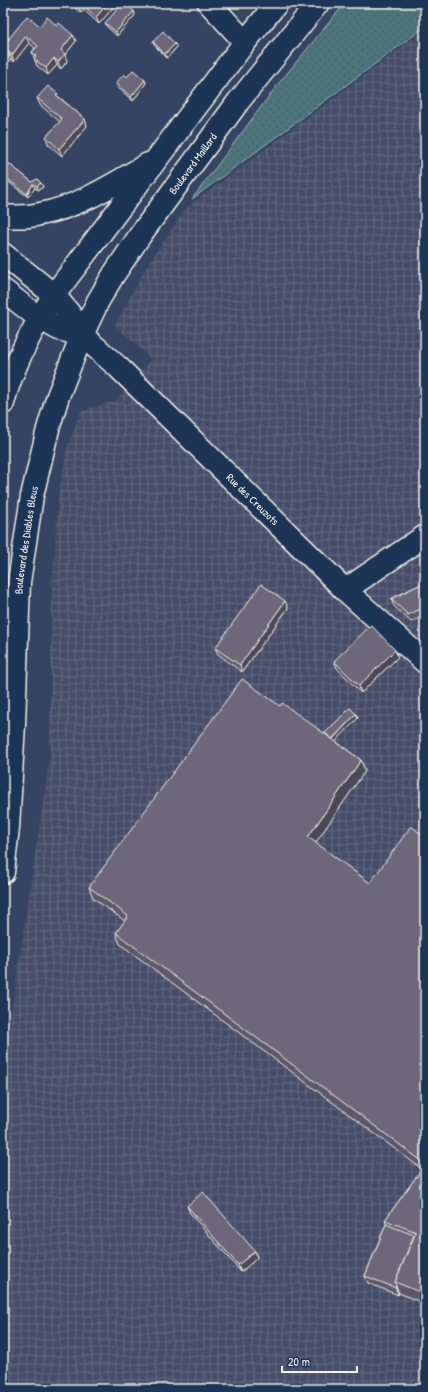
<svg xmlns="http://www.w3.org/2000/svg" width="428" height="1392" font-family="'Patrick Hand',sans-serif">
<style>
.industrial{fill:url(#industrial-grid)}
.grass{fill:url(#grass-dots);stroke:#a0b3b1}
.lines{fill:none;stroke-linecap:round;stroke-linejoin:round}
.minor-casing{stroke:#f4f1e8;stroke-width:25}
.major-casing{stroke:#f4f1e8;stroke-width:25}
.minor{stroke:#1d3557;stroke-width:22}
.major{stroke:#1d3557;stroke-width:22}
.wall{fill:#5d5969;stroke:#f4f1e8}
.shaded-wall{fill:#4c4855;stroke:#f4f1e8}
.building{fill:#6c677a;stroke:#f4f1e8}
.labels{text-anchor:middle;stroke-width:3;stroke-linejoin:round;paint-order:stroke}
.street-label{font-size:11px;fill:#f4f1e8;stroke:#1d3557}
</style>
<defs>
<pattern id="industrial-grid" width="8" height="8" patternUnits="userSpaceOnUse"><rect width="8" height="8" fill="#464e69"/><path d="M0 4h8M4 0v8" fill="none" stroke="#61687e"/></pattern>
<pattern id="grass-dots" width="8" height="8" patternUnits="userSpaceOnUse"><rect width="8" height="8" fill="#4c757a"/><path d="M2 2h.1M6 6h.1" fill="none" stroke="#4a5e60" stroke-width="1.8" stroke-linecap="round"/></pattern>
</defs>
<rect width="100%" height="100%" fill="#354462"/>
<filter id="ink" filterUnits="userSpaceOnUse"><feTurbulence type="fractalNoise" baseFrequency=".025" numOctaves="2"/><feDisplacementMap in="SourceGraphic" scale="8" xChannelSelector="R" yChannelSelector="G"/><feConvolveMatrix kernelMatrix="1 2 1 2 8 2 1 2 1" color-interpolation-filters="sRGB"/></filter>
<g filter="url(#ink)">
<path class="industrial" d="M 425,30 L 425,1389 L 3,1389 L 3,1069 L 50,756 L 52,586 L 59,492 L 67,449 L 81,411 L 116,401 L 151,359 L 115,325 L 147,266 L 186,208 Z"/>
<path class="grass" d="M 345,3 L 425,3 L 425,27 L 192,199 L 279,83 Z"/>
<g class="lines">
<defs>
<g id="minor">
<path d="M 209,3 L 245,42"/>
<path id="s1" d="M 82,335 L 119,368 L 345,590 L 425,662"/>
<path d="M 345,590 L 425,536"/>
</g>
<g id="major">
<path d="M 3,216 C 15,217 28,217 40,214 C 79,207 114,184 148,164"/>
<path d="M 3,254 L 54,295 L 69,313 L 82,335"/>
<path d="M 3,290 L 39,318 L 59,329 L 82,335"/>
<path d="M 3,403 C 13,364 32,329 54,295 L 245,42 L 277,3"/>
<path id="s2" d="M 3,872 L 8,827 L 14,724 L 19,582 L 32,496 L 48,429 L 58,396 L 82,335 L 98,301 L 114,274 L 141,234 L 238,102 L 318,3"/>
</g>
</defs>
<use href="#minor" class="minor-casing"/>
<use href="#major" class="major-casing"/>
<use href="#minor" class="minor"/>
<use href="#major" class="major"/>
</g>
<g class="wall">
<path d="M 74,3 L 117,3 L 99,24 L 84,10 L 81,13 L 76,9 Z"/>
<path d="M 134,11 L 135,15 L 117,36 L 107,27 L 105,23 Z"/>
<path d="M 40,26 L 57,26 L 73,35 L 76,41 L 65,55 L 67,61 L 61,69 L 57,65 L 48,75 L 37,66 L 32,52 L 35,48 L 29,43 L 14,62 L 11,59 L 3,69 L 3,34 L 9,39 Z"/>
<path d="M 153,42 L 177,47 L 167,58 L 154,45 Z"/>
<path d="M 127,77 L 145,80 L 146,83 L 133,101 L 117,87 L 116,83 Z"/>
<path d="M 59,97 L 85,119 L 87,126 L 62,156 L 48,144 L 46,137 L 60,122 L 40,105 L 37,98 Z"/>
<path d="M 3,159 L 32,182 L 41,183 L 43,187 L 38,190 L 35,188 L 28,197 L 6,180 L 4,183 L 3,183 Z"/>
<path d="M 425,582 L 425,615 L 411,622 L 394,606 L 391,599 Z"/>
<path d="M 285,601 L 288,608 L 242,672 L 218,654 L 215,648 Z"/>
<path d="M 398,657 L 361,693 L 337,668 L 334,661 Z"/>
<path d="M 280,706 L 325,734 L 356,714 L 358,718 L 335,741 L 361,760 L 365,771 L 315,843 L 370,883 L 425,837 L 425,1304 L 399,1293 L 398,1295 L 368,1283 L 365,1276 L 386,1224 L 385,1220 L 422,1169 L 120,944 L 116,933 L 125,921 L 93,898 L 89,887 Z"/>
<path d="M 187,1206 L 255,1251 L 257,1258 L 241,1272 L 190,1213 Z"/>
</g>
<g class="shaded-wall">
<path d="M 81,3 L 84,10 L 81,13 L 79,6 Z"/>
<path d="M 108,3 L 117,3 L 99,24 L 96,17 Z"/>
<path d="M 134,11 L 135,15 L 117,36 L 116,32 Z"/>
<path d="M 73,35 L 76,41 L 65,55 L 67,61 L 61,69 L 58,62 L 61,50 Z"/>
<path d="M 26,36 L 29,43 L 14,62 L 12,55 Z"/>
<path d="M 175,44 L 177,47 L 167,58 L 165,54 Z"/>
<path d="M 10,55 L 11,59 L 3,69 L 3,64 Z"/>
<path d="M 54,58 L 57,65 L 48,75 L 46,68 Z"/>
<path d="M 145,80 L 146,83 L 133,101 L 131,97 Z"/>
<path d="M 85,119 L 87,126 L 62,156 L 59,149 Z"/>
<path d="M 5,177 L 6,180 L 4,183 L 3,179 Z"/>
<path d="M 41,183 L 43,187 L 38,190 L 37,186 Z"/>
<path d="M 33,184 L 35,188 L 28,197 L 27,194 Z"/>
<path d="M 285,601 L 288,608 L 242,672 L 240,665 Z"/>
<path d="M 395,650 L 398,657 L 361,693 L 359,686 Z"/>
<path d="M 356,714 L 358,718 L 333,744 L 332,740 Z"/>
<path d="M 361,760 L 365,771 L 312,848 L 308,837 Z"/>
<path d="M 425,1159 L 425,1167 L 423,1162 Z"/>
<path d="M 255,1251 L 257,1258 L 241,1272 L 238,1265 Z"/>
<path d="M 396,1286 L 399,1293 L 398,1295 L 396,1288 Z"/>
</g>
<g class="building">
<path d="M 75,3 L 108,3 L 96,17 L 81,3 L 79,6 Z"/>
<path d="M 123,3 L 124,3 L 134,11 L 116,32 L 105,23 Z"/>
<path d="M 27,16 L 40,26 L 47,17 L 57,26 L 59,23 L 73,35 L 61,50 L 65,54 L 58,62 L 54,58 L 46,68 L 34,59 L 36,56 L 32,52 L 38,46 L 26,36 L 12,55 L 3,47 L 3,46 Z"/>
<path d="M 163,31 L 175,44 L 165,54 L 153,42 Z"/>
<path d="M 3,34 L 9,39 L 3,46 Z"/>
<path d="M 3,48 L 4,50 L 10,55 L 3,64 Z"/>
<path d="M 133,70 L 145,80 L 131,97 L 116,83 L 124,74 L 127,77 Z"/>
<path d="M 48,86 L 58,94 L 56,95 L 85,119 L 59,149 L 46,137 L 62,119 L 37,98 Z"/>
<path d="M 3,159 L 32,182 L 37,179 L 41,183 L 37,186 L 33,184 L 27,194 L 5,177 L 3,179 Z"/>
<path d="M 425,582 L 425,607 L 408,615 L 391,599 Z"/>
<path d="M 261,584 L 285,601 L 240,665 L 215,648 Z"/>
<path d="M 371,625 L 395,650 L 359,686 L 334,661 Z"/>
<path d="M 242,679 L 280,706 L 282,703 L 361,760 L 308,837 L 370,883 L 411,826 L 425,837 L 425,1159 L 423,1162 L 116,933 L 128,916 L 89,887 Z"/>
<path d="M 350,708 L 356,714 L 332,739 L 325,733 Z"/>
<path d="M 422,1169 L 425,1170 L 425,1294 L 395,1282 L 416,1232 L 385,1220 Z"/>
<path d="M 203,1192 L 255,1251 L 238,1265 L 187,1206 Z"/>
<path d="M 386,1224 L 414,1235 L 395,1282 L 396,1286 L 396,1288 L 365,1276 Z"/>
</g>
</g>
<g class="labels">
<g class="street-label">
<text dy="4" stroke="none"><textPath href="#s2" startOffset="751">Boulevard Maillard</textPath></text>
<text dy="4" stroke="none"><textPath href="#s1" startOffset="237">Rue des Creuzots</textPath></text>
<text dy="4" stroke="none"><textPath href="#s2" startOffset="333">Boulevard des Diables Bleus</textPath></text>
</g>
</g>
<rect width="428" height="1392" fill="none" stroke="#1d3557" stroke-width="16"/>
<rect x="8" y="8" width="412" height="1376" fill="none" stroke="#f4f1e8" stroke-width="1.5" filter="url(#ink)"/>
<path d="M282 1366v6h75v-6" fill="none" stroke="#f4f1e8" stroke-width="2"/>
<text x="288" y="1366" font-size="12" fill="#f4f1e8" stroke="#1d3557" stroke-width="3" paint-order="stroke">20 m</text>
</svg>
